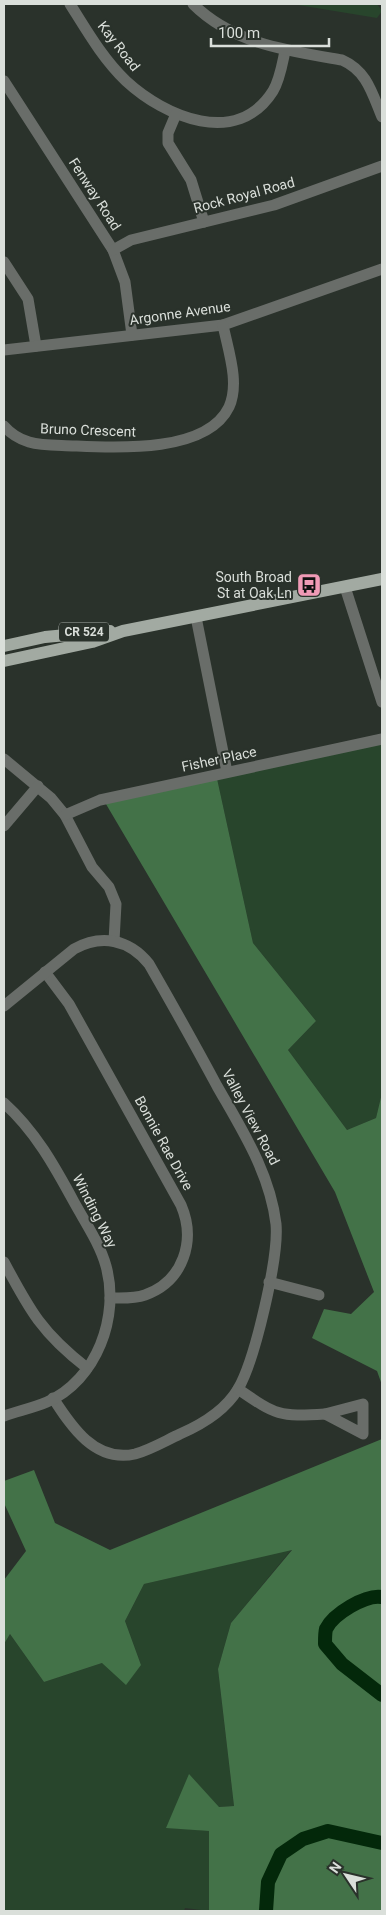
<svg xmlns="http://www.w3.org/2000/svg" width="386" height="1915" font-family="Roboto,sans-serif">
<style>
.green{fill:#28452c}
.forest{fill:#437248}
.lines{fill:none;stroke-linecap:round;stroke-linejoin:round}
.river{stroke:#03280a;stroke-width:14}
.minor{stroke:#696d69;stroke-width:11}
.major{stroke:#a2aaa2;stroke-width:12}
.labels{text-anchor:middle;stroke-width:4;stroke-linejoin:round;paint-order:stroke}
.shield{fill:#2a322b;stroke:#a5aba6;stroke-width:1}
.shield-label{font-size:12px;font-weight:bold;fill:#dadfda}
.street-label{font-size:14px;fill:#dadfda;stroke:#2a322b}
.poi-label{font-size:14px;fill:#dadfda;stroke:#2a322b;text-anchor:end}
</style>
<rect width="100%" height="100%" fill="#2a322b"/>
<g class="green">
<path d="M 292,4 L 377,4 L 382,11 L 377,18 Z"/>
<path d="M 382,736 L 382,1093 L 376,1118 L 347,1130 L 288,1050 L 316,1021 L 253,943 L 216,774 Z"/>
<path d="M 292,1549 L 231,1623 L 218,1669 L 234,1806 L 219,1807 L 167,1827 L 209,1831 L 209,1911 L 185,1908 L 184,1911 L 4,1911 L 4,1644 L 10,1634 L 44,1682 L 102,1663 L 141,1665 L 125,1621 L 144,1584 Z"/>
</g>
<g class="forest">
<path d="M 216,774 L 253,943 L 316,1021 L 288,1050 L 347,1130 L 376,1118 L 382,1093 L 382,1385 L 377,1371 L 312,1338 L 324,1309 L 351,1314 L 374,1292 L 335,1192 L 103,799 Z"/>
<path d="M 382,1439 L 382,1911 L 209,1911 L 209,1831 L 166,1828 L 189,1774 L 219,1807 L 234,1806 L 218,1669 L 231,1623 L 292,1550 L 144,1584 L 125,1621 L 141,1665 L 126,1685 L 102,1663 L 44,1682 L 10,1634 L 4,1644 L 4,1580 L 26,1551 L 4,1503 L 4,1481 L 34,1470 L 55,1523 L 110,1550 Z"/>
</g>
<g class="lines">
<g class="river">
<path d="M 382,1597 C 366,1594 333,1614 326,1629 C 325,1633 325,1640 325,1644 L 342,1664 L 382,1695"/>
<path d="M 266,1911 L 268,1882 L 281,1854 L 303,1839 L 328,1831 L 382,1843"/>
</g>
<g class="minor">
<path d="M 70,4 C 87,31 103,59 126,81 C 165,117 237,148 273,91 C 280,79 282,65 285,51"/>
<path d="M 193,4 C 233,44 289,51 342,60 C 367,71 372,93 382,117"/>
<path d="M 4,81 L 113,250 L 125,282 L 132,335"/>
<path d="M 176,114 L 168,133 L 168,143 L 191,180 L 204,222"/>
<path d="M 113,250 L 131,240 L 274,205 L 382,166"/>
<path d="M 4,262 L 28,299 L 36,346"/>
<path d="M 4,350 L 223,325 L 382,269"/>
<path d="M 4,426 C 11,434 19,439 29,442 C 43,446 60,445 75,446 C 117,448 207,453 229,407 C 240,383 228,350 223,325"/>
<path d="M 345,587 L 382,702"/>
<path d="M 196,617 L 227,772"/>
<path d="M 4,759 L 51,798 L 65,815 L 92,867 L 109,887 L 116,904 L 114,941"/>
<path d="M 65,815 L 100,800 L 382,739"/>
<path d="M 4,826 L 38,786"/>
<path d="M 45,972 L 69,1004 L 181,1205 C 196,1240 184,1281 145,1295 C 134,1299 122,1298 110,1298"/>
<path d="M 4,1006 L 74,949 C 101,934 129,939 149,964 C 172,1004 195,1045 217,1086 C 242,1130 270,1173 276,1224 C 279,1257 255,1360 238,1389 C 225,1411 203,1424 180,1434 C 165,1441 150,1450 135,1454 C 95,1463 71,1426 53,1398"/>
<path d="M 4,1103 C 35,1131 54,1165 74,1202 C 85,1222 100,1244 106,1266 C 120,1316 97,1380 47,1402 C 33,1408 18,1411 4,1416"/>
<path d="M 4,1262 C 30,1311 42,1333 87,1368"/>
<path d="M 269,1282 L 319,1295"/>
<path d="M 238,1389 C 276,1415 278,1417 325,1414"/>
<path d="M 363,1404 L 363,1434 L 325,1414 Z"/>
</g>
<g class="major">
<path d="M 4,646 L 45,637 L 110,631"/>
<path d="M 4,661 L 92,642 L 123,631 L 382,579"/>
</g>
</g>
<defs>
<symbol id="bus-square" viewBox="-11 -11 22 22"><rect x="-9" y="-9" width="18" height="18" rx="4" fill="#f09ab6" stroke="#2a322b"/><path d="M-5-6H5V4H4V6H2V4H-2V6H-4V4H-5ZM-3.5-4V0h7V-4ZM-3.5 1.2v1.5H-2V1.2ZM2 1.2v1.5H3.5V1.2Z" fill="#111"/></symbol>
</defs>
<g fill-rule="evenodd">
<use href="#bus-square" x="295" y="571" width="28" height="28"/>
</g>
<g class="labels">
<rect class="shield" x="59" y="622.5" width="50" height="19" rx="4"/>
<g class="shield-label">
<text x="84" y="636">CR 524</text>
</g>
<g class="street-label">
<text transform="translate(119 46) rotate(52)" y="5">Kay Road</text>
<text transform="translate(95 194) rotate(57)" y="5">Fenway Road</text>
<text transform="translate(244 195) rotate(-15)" y="5">Rock Royal Road</text>
<text transform="translate(180 313) rotate(-8)" y="5">Argonne Avenue</text>
<text transform="translate(88 430) rotate(2)" y="5">Bruno Crescent</text>
<text transform="translate(219 759) rotate(-12)" y="5">Fisher Place</text>
<text transform="translate(251 1117) rotate(62)" y="5">Valley View Road</text>
<text transform="translate(164 1143) rotate(61)" y="5">Bonnie Rae Drive</text>
<text transform="translate(95 1211) rotate(63)" y="5">Winding Way</text>
</g>
<g class="poi-label">
<text x="292" y="582">South Broad<tspan x="292" dy="16">St at Oak Ln</tspan></text>
</g>
</g>
<rect width="386" height="1915" fill="none" stroke="#dadfda" stroke-width="10"/>
<g transform="translate(346 1875) rotate(305)" stroke="#2a322b" stroke-width="4" paint-order="stroke">
<path d="M0-4L9 19L0 12L-9 19Z" fill="#dadfda"/>
<text y="-8" font-size="14" font-weight="bold" text-anchor="middle" fill="#dadfda">N</text>
</g>
<path d="M211 38v8h118v-8" fill="none" stroke="#dadfda" stroke-width="2.5"/>
<text x="218" y="38" font-size="15" fill="#dadfda" stroke="#2a322b" stroke-width="4" paint-order="stroke">100 m</text>
</svg>
